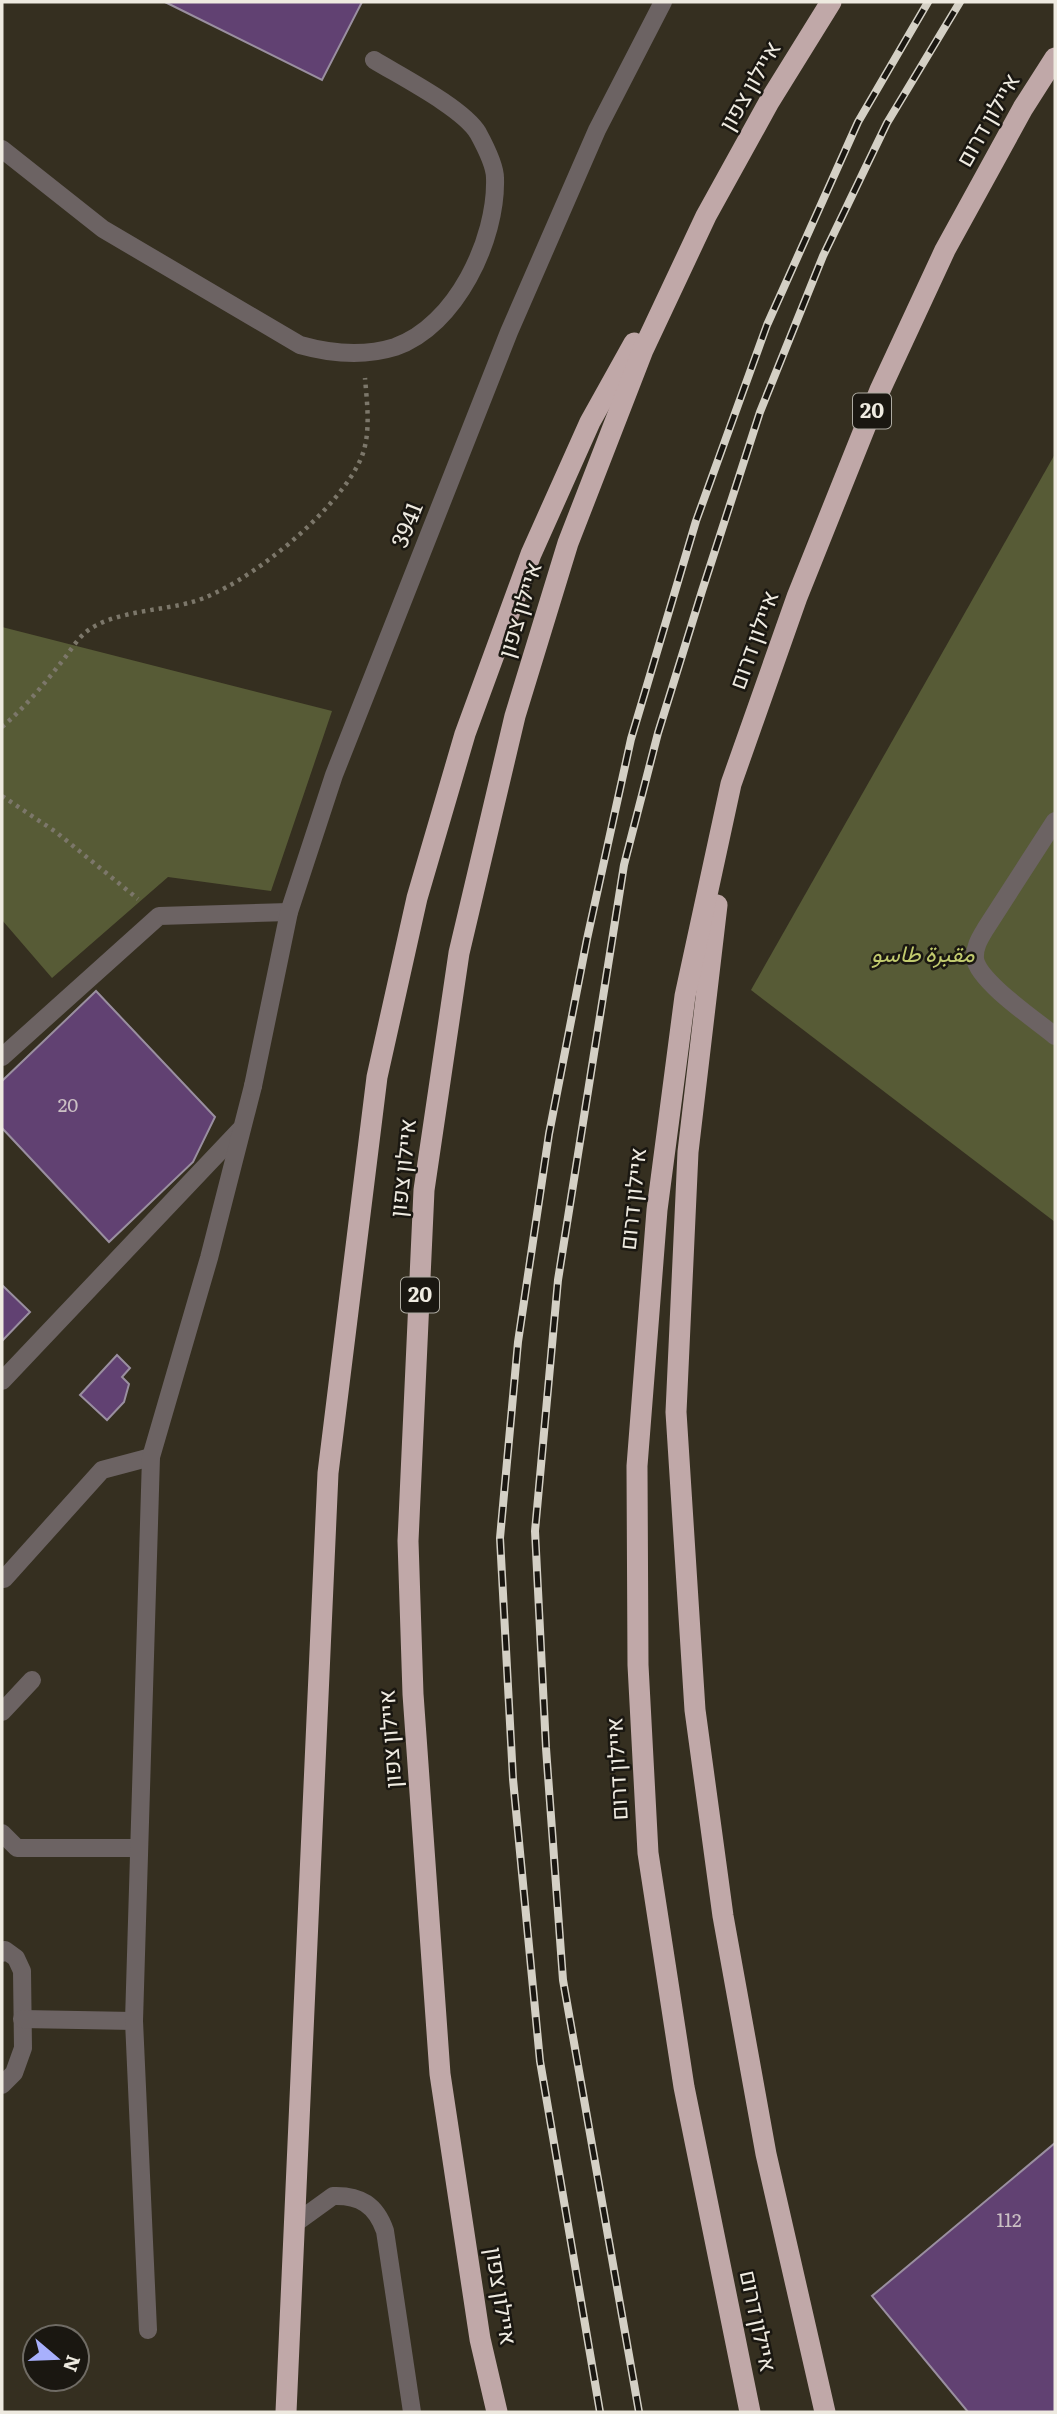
<svg xmlns="http://www.w3.org/2000/svg" width="1057" height="2414" font-family="Literata,Vazirmatn,Heebo,serif">
<style>
.green{fill:#575b36}
.building{fill:#614172;stroke:#9a8fa0;stroke-width:2}
.lines{fill:none;stroke-linecap:round;stroke-linejoin:round}
.path{stroke:#7c776a;stroke-width:4.5;stroke-dasharray:3.5 5;stroke-linecap:butt}
.lane{stroke:#6c6363;stroke-width:18}
.street{stroke:#6c6363;stroke-width:18}
.highway{stroke:#c0a8a8;stroke-width:21}
.rail-casing{stroke:#d4d0c5;stroke-width:8}
.rail{stroke:#1a1711;stroke-width:5;stroke-dasharray:16;stroke-linecap:butt}
.labels{text-anchor:middle;stroke-width:5;stroke-linejoin:round;paint-order:stroke}
.number-label{font-size:19px;fill:#cbc0c4}
.shield{fill:#1a1711;stroke:#aeaba2;stroke-width:2}
.shield-label{font-size:21px;font-weight:bold;fill:#eeeae0}
.street-label{font-size:23px;fill:#eeeae0;stroke:#1a1711}
.park-label{font-size:23px;font-style:italic;fill:#c1ca6e;stroke:#1a1711}
</style>
<rect width="100%" height="100%" fill="#352f20"/>
<g class="green">
<path d="M 1055,454 L 1055,1222 L 751,990 Z"/>
<path d="M 2,627 L 332,711 L 271,891 L 168,877 L 52,978 L 2,920 Z"/>
</g>
<g class="building">
<path d="M 165,2 L 362,2 L 322,80 Z"/>
<path d="M 96,991 L 215,1117 L 193,1162 L 109,1242 L 2,1128 L 2,1081 Z"/>
<path d="M 2,1285 L 30,1312 L 2,1341 Z"/>
<path d="M 117,1355 L 130,1368 L 122,1377 L 129,1384 L 124,1402 L 107,1420 L 80,1395 Z"/>
<path d="M 1055,2143 L 1055,2412 L 968,2412 L 872,2296 Z"/>
</g>
<g class="lines">
<g class="path">
<path d="M 2,727 C 23,709 42,687 59,665 C 68,655 76,640 86,632 C 112,611 161,611 192,602 C 246,587 341,509 362,456 C 371,432 367,403 365,378"/>
<path d="M 2,796 L 56,832 L 138,899"/>
</g>
<g class="lane">
<path d="M 1055,821 L 986,928 C 980,938 974,947 975,959 C 979,982 1037,1021 1055,1036"/>
<path d="M 2,1381 L 240,1130"/>
<path d="M 2,1577 L 4,1579 L 102,1470 L 151,1457"/>
<path d="M 2,1712 L 32,1680"/>
<path d="M 2,1833 L 17,1848 L 137,1848"/>
<path d="M 2,1953 L 5,1950 L 16,1958 L 22,1971 L 23,2048 L 14,2073 L 2,2085"/>
<path d="M 22,2019 L 134,2021"/>
<path d="M 297,2222 L 333,2196 C 360,2195 376,2205 385,2231 L 412,2412"/>
<path d="M 148,2330 L 134,2021 L 151,1457 L 209,1258 L 253,1086"/>
</g>
<g class="street">
<path d="M 2,149 L 103,229 L 300,345 C 332,354 363,357 395,347 C 456,326 497,239 495,178 C 495,166 484,144 478,133 C 463,108 400,76 374,60"/>
<path d="M 2,1057 L 159,916 L 289,912"/>
<path d="M 253,1086 L 289,912 L 334,775 L 509,332 L 597,130 L 663,2"/>
</g>
<g class="highway">
<path d="M 717,905 L 688,1152 L 676,1412 L 695,1710 L 723,1916 L 766,2154 L 825,2412"/>
<path d="M 286,2412 L 328,1473 L 377,1077 L 417,898 L 465,734 L 531,554 L 590,422 L 634,343"/>
<path d="M 497,2412 L 480,2339 L 440,2074 L 413,1694 L 408,1541 L 424,1190 L 459,953 L 515,716 L 568,543 L 643,350 L 706,216 L 769,102 L 831,2"/>
<path d="M 750,2412 L 684,2087 L 648,1853 L 638,1665 L 637,1466 L 657,1210 L 685,996 L 731,784 L 797,597 L 880,390 L 945,250 L 1023,108 L 1055,58"/>
</g>
<defs>
<g id="rail">
<path d="M 600,2412 L 540,2061 L 513,1779 L 500,1538 L 518,1342 L 549,1134 L 587,939 L 631,739 L 696,521 L 767,325 L 858,122 L 928,2"/>
<path d="M 639,2412 L 563,1980 L 546,1748 L 535,1531 L 558,1280 L 624,865 L 658,733 L 702,591 L 760,412 L 823,256 L 887,123 L 960,2"/>
</g>
</defs>
<use href="#rail" class="rail-casing"/>
<use href="#rail" class="rail"/>
</g>
<g class="labels">
<g class="number-label">
<text x="68" y="1112">20</text>
<text x="1009" y="2227">112</text>
</g>
<g class="shield">
<rect x="853" y="393.5" width="38" height="35" rx="5"/>
<rect x="401" y="1277.5" width="38" height="35" rx="5"/>
</g>
<g class="shield-label">
<text x="872" y="418">20</text>
<text x="420" y="1302">20</text>
</g>
<g class="street-label">
<text transform="translate(750 86) rotate(-60)" y="8">איילון צפון</text>
<text transform="translate(988 120) rotate(-60)" y="8">איילון דרום</text>
<text transform="translate(407 525) rotate(-68)" y="8">3941</text>
<text transform="translate(520 610) rotate(-73)" y="8">איילון צפון</text>
<text transform="translate(754 640) rotate(-70)" y="8">איילון דרום</text>
<text transform="translate(403 1168) rotate(-84)" y="8">איילון צפון</text>
<text transform="translate(633 1199) rotate(-84)" y="8">איילון דרום</text>
<text transform="translate(390 1739) rotate(-94)" y="8">איילון צפון</text>
<text transform="translate(617 1769) rotate(-93)" y="8">איילון דרום</text>
<text transform="translate(501 2296) rotate(81)" y="8">איילון צפון</text>
<text transform="translate(758 2321) rotate(78)" y="8">איילון דרום</text>
</g>
<g class="park-label">
<text x="923" y="962">مقبرة طاسو</text>
</g>
</g>
<rect width="1057" height="2414" fill="none" stroke="#eeeae0" stroke-width="7"/>
<g transform="translate(56 2358) rotate(109)"><circle r="33" fill="#1a1711" stroke="#6f6b64" stroke-width="2"/>
<path d="M0-5L12 26L0 18L-12 26Z" fill="#a8b0fc"/>
<text y="-10" font-size="19" font-weight="bold" text-anchor="middle" fill="#eeeae0">N</text>
</g>
</svg>
